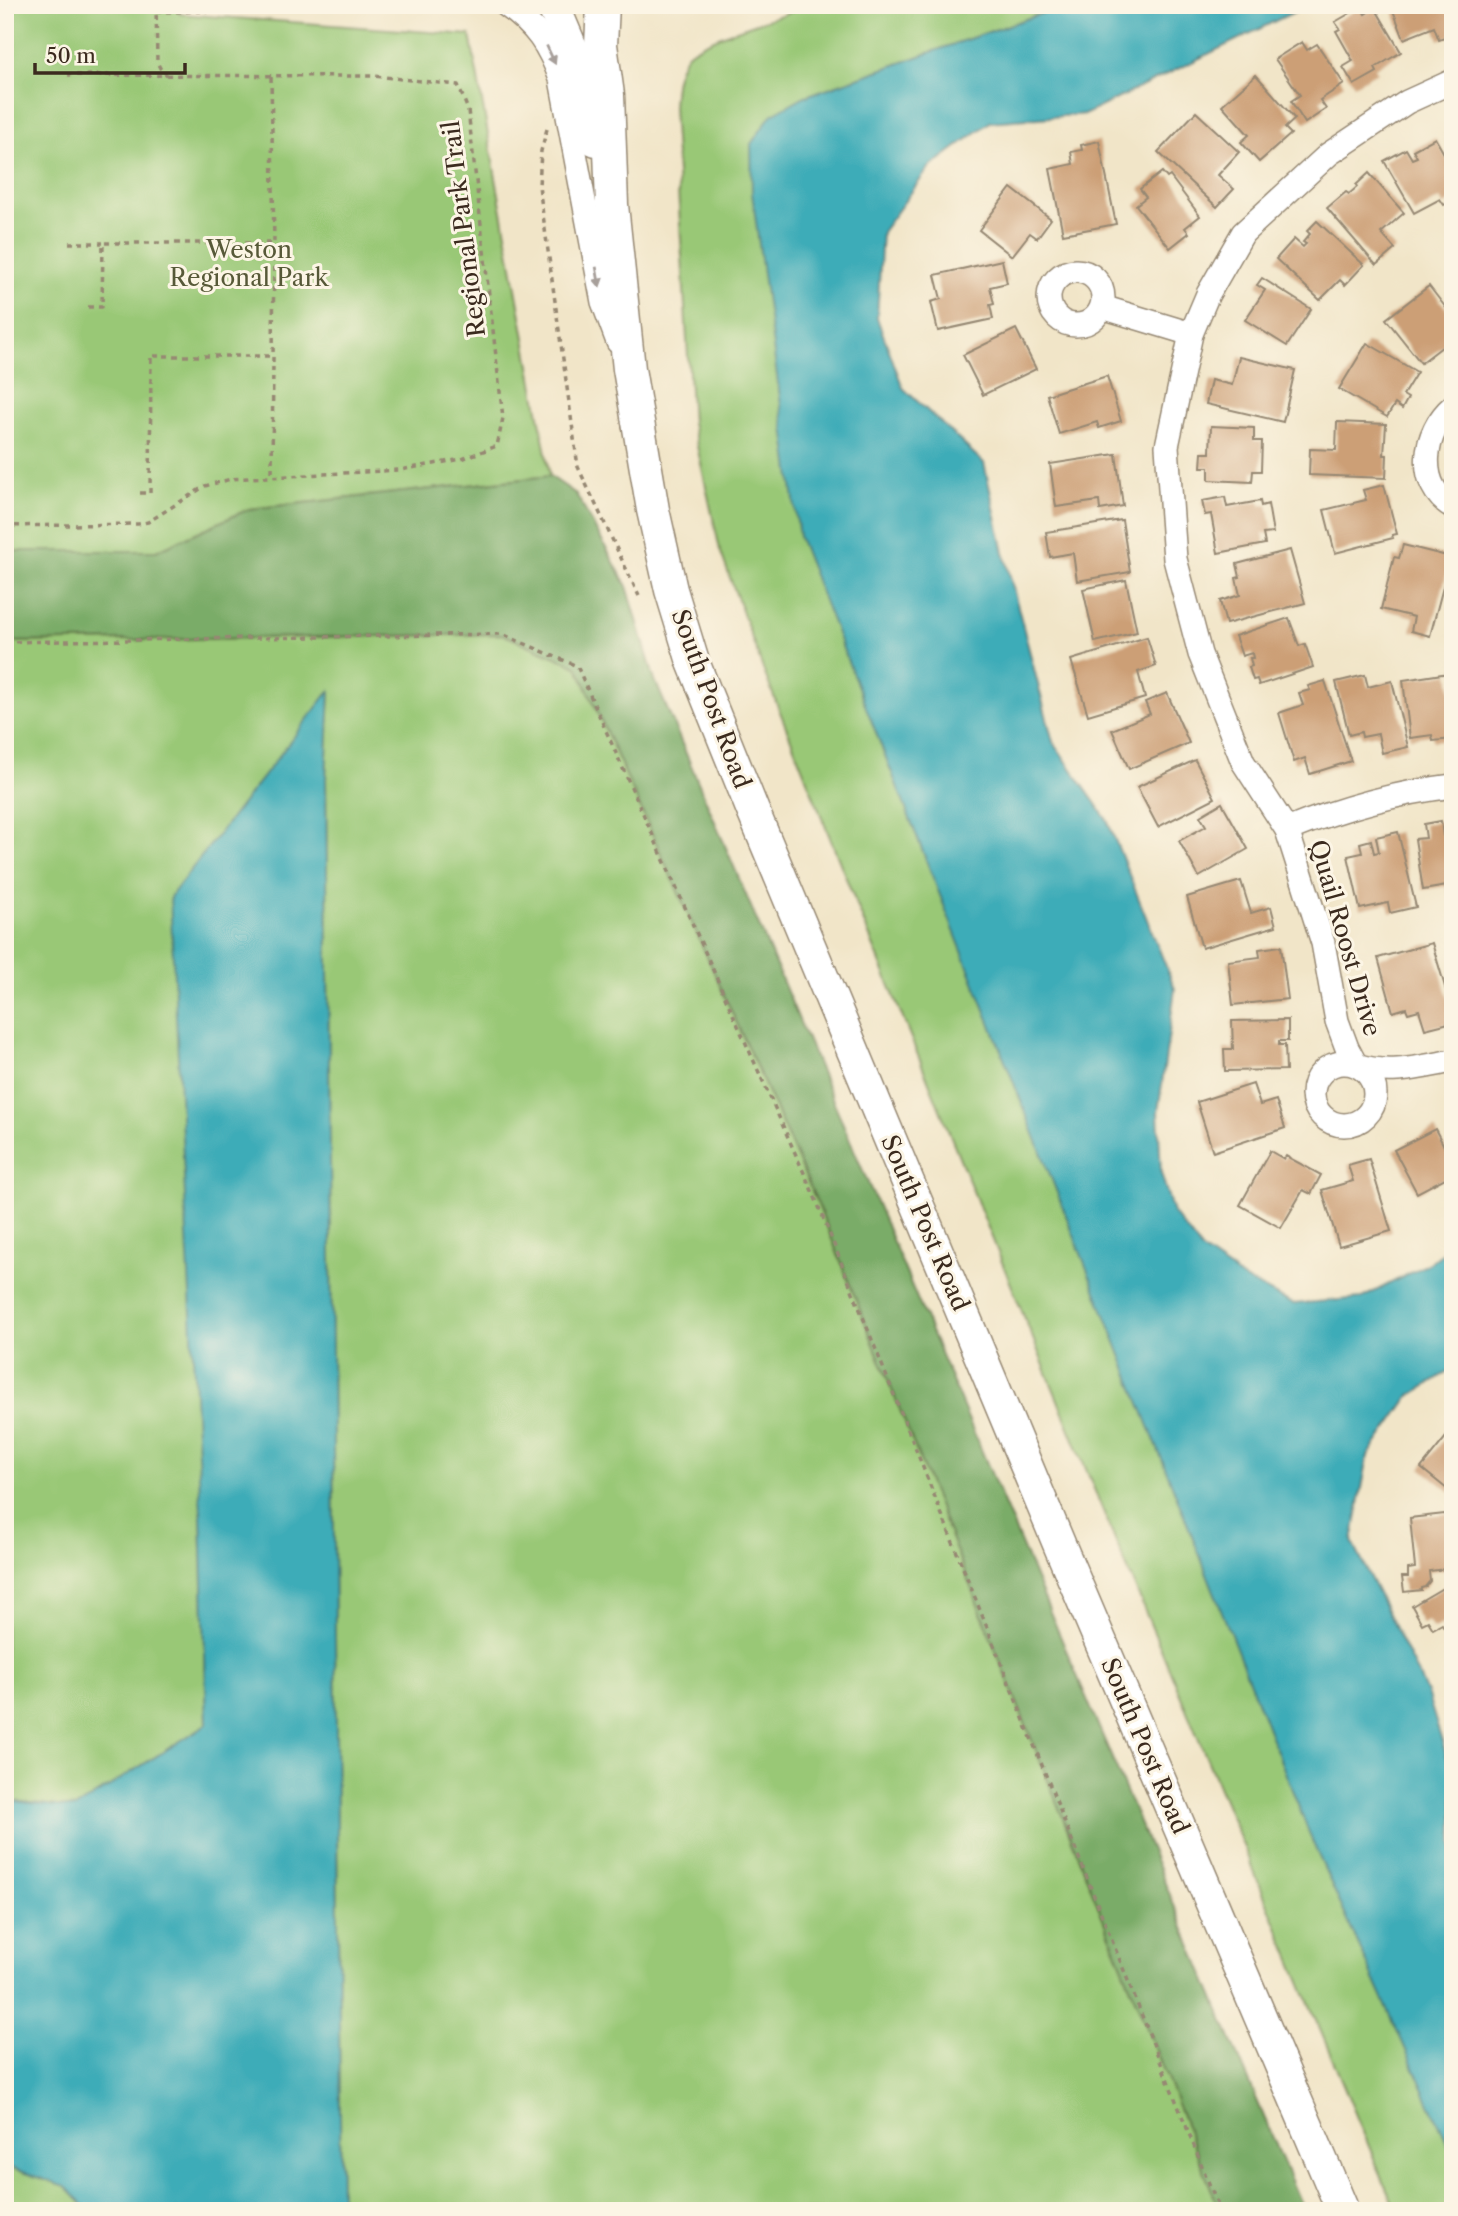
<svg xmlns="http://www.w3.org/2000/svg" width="1458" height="2216" font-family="'Libre Caslon Text',serif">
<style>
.green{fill:#99c876;stroke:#6a794a;stroke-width:2}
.forest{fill:#7aac67;stroke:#5a6b42;stroke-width:2}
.water{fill:#3cacb8;stroke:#3c6b6b;stroke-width:2}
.building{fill:#cc9f76}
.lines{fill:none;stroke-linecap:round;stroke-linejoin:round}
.street-casing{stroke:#968873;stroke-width:26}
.secondary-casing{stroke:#968873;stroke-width:35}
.path{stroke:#968873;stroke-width:3.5;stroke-dasharray:5 5;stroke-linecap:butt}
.street{stroke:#fff;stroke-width:23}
.secondary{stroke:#fff;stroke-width:32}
.oneway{fill:#a79f9a}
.labels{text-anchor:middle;stroke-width:6;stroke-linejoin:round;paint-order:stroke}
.street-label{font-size:24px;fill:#3b2a1e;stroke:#fcf5e5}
.park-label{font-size:24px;fill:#575938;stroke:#fcf5e5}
</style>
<rect width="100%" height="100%" fill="#fcf5e5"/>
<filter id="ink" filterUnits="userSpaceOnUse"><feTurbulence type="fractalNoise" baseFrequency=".0143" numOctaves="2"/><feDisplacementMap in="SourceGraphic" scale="14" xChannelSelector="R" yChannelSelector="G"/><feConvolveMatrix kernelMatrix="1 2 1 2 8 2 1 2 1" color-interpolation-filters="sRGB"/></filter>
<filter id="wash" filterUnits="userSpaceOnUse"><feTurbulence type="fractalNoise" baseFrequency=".00686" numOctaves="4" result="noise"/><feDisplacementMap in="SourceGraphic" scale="28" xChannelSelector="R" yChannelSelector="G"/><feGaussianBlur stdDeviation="1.57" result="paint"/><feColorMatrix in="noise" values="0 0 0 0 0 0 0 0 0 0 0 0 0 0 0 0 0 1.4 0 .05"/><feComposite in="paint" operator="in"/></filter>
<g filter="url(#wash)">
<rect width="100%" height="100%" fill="#f1e5c8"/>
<g class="green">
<path d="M 5,5 L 179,5 L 180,14 L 470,35 L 550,476 L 249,509 L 156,551 L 5,551 Z"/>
<path d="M 812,5 L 1066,5 L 803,97 L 1453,2154 L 1453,2211 L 1396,2211 L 1099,1501 L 852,893 L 763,669 L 720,550 L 692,423 L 673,107 C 674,88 675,72 686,56 C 698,39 789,13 812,5 Z"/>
<path d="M 502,634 L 577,666 L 817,1202 L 1220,2211 L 341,2211 L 326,779 L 330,691 L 201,1514 L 207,1724 L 75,1808 L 5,1800 L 5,642 Z"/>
<path d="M 5,2166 L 66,2187 L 89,2211 L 5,2211 Z"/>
</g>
<path class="forest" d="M 550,476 L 576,494 L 627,586 L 654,678 L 1304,2211 L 1220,2211 L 817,1202 L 577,666 L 502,634 L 5,642 L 5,551 L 156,551 L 249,509 Z"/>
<g class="water">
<path d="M 1066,5 L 1308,5 L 1086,114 L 990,122 L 929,168 L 882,232 L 877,318 L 903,388 L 984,463 L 1005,557 L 1053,742 L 1107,820 L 1175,989 L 1158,1112 L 1161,1173 L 1173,1213 L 1202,1250 L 1244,1279 L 1293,1304 L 1362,1298 L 1430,1263 L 1453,1245 L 1453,1368 L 1409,1397 L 1368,1456 L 1352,1541 L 1427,1693 L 1453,1777 L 1453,2155 L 1313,1843 L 799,537 L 752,193 L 751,144 L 771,115 L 803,97 Z"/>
<path d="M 330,690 L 326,779 L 341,2211 L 89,2211 L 66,2187 L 5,2166 L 5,1800 L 75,1808 L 207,1724 L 201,1514 L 170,897 Z"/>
</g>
<g id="blocks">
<g class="building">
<path d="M 1391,5 L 1450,5 L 1453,13 L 1453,35 L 1439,40 L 1434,27 L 1404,39 Z"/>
<path d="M 1361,7 L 1365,14 L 1375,8 L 1401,52 L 1375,68 L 1377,72 L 1354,85 L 1343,67 L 1353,61 L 1336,31 L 1340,29 L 1335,22 Z"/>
<path d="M 1302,42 L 1307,50 L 1317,44 L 1344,84 L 1320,100 L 1326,109 L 1305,123 L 1291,101 L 1300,95 L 1275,59 Z"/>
<path d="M 1256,75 L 1295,119 L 1285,128 L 1291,134 L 1259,162 L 1241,142 L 1249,135 L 1222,105 Z"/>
<path d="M 1196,112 L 1239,152 L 1218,175 L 1234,189 L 1217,207 L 1158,152 Z"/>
<path d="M 1435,138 L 1453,169 L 1453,200 L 1444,205 L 1440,199 L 1414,213 L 1384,161 L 1406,149 L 1412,159 L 1417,157 L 1413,150 Z"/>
<path d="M 1099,141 L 1116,224 L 1063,234 L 1050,169 L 1073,164 L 1071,152 L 1082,150 L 1081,145 Z"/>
<path d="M 1162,172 L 1167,178 L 1170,176 L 1200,216 L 1185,228 L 1189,233 L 1170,248 L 1136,205 L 1146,197 L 1140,189 Z"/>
<path d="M 1369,173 L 1404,213 L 1381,233 L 1395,249 L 1376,265 L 1327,208 L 1346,192 L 1349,194 L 1357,187 L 1356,185 Z"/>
<path d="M 1011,188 L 1051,219 L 1037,238 L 1030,233 L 1012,256 L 979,230 Z"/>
<path d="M 1317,221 L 1364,265 L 1345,285 L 1340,280 L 1320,300 L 1276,259 L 1294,239 L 1303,247 L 1306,244 L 1303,242 L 1310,234 L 1307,231 Z"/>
<path d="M 1002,260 L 1007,283 L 990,287 L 994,304 L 990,305 L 993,319 L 938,331 L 931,302 L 941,299 L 935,275 Z"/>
<path d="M 1262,278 L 1311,309 L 1287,346 L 1245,320 L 1265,290 L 1257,285 Z"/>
<path d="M 1429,286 L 1453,317 L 1453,350 L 1447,343 L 1421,363 L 1386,319 Z"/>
<path d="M 1016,329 L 1036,369 L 983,395 L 963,355 Z"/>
<path d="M 1367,343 L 1417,372 L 1403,395 L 1408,398 L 1402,409 L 1395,404 L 1387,417 L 1339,389 Z"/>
<path d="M 1239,357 L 1295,370 L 1283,422 L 1206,404 L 1211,380 L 1232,385 Z"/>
<path d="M 1107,376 L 1121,421 L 1099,428 L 1097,422 L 1059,434 L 1047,395 Z"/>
<path d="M 1337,422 L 1386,424 L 1384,455 L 1387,455 L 1386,478 L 1309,475 L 1310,449 L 1336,450 Z"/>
<path d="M 1211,426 L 1254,428 L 1254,441 L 1262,441 L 1261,471 L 1253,471 L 1252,482 L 1209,480 L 1209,467 L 1201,467 L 1202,453 L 1210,453 Z"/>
<path d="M 1116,454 L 1123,506 L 1100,510 L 1099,501 L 1056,507 L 1050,464 Z"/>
<path d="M 1384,485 L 1397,534 L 1392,535 L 1393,538 L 1335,553 L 1324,510 L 1366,500 L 1363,490 Z"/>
<path d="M 1225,497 L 1227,507 L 1260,501 L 1261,506 L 1268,504 L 1273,533 L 1263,534 L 1265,544 L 1218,553 L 1211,514 L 1205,515 L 1202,501 Z"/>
<path d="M 1122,520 L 1130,572 L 1077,581 L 1073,553 L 1050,557 L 1046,532 Z"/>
<path d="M 1403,545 L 1451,557 L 1430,636 L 1411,631 L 1414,617 L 1381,609 L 1394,557 L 1399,558 Z"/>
<path d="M 1290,550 L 1305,603 L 1226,624 L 1220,601 L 1240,595 L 1236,578 L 1240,577 L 1237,564 Z"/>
<path d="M 1126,580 L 1137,632 L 1095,642 L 1083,589 Z"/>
<path d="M 1289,618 L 1299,646 L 1305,644 L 1313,667 L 1259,685 L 1257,679 L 1253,680 L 1249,667 L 1252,666 L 1250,658 L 1253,658 L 1252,653 L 1242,656 L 1235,636 Z"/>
<path d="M 1147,637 L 1156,666 L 1138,672 L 1145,698 L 1088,715 L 1071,660 Z"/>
<path d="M 1449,673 L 1453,704 L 1453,739 L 1433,741 L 1432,735 L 1410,738 L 1403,680 Z"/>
<path d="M 1365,675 L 1368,687 L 1392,681 L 1408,747 L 1382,753 L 1378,734 L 1362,737 L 1361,732 L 1349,735 L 1336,682 Z"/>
<path d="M 1325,681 L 1351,761 L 1310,774 L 1305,758 L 1294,762 L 1279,713 L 1303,705 L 1299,693 L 1310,690 L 1308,686 Z"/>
<path d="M 1167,693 L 1189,743 L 1129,769 L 1112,730 L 1150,714 L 1145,702 Z"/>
<path d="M 1195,760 L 1215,798 L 1158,827 L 1137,787 Z"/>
<path d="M 1222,803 L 1248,849 L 1199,877 L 1179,841 L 1206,826 L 1200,816 Z"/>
<path d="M 1441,821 L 1443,836 L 1453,834 L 1453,899 L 1450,899 L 1447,886 L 1423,890 L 1415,839 L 1426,838 L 1424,824 Z"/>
<path d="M 1398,832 L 1416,907 L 1390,913 L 1388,903 L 1360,909 L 1348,856 L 1362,853 L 1360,843 L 1371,840 L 1374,853 L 1379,852 L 1376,837 Z"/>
<path d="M 1241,881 L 1251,913 L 1271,907 L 1276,926 L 1202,948 L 1187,897 Z"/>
<path d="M 1432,943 L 1453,1014 L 1453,1022 L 1425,1029 L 1419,1010 L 1408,1013 L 1406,1008 L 1393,1012 L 1378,958 Z"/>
<path d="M 1281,946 L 1288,999 L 1233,1005 L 1228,961 L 1260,957 L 1259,949 Z"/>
<path d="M 1288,1020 L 1288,1041 L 1279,1041 L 1279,1045 L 1285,1045 L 1286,1070 L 1225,1071 L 1224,1049 L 1233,1049 L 1232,1021 Z"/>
<path d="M 1253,1084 L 1260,1105 L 1276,1100 L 1285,1128 L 1213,1152 L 1197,1102 Z"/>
<path d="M 1435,1129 L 1453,1163 L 1453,1174 L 1417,1193 L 1394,1150 Z"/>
<path d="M 1270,1151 L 1284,1159 L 1286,1156 L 1321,1175 L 1311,1194 L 1303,1190 L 1281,1228 L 1240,1205 Z"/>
<path d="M 1369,1159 L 1391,1231 L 1339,1246 L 1322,1190 L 1353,1181 L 1348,1165 Z"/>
<path d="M 1450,1432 L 1453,1435 L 1453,1494 L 1421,1468 Z"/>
<path d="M 1453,1513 L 1453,1568 L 1429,1571 L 1430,1581 L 1425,1587 L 1421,1588 L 1421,1590 L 1404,1592 L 1402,1577 L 1408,1577 L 1408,1569 L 1415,1568 L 1410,1518 Z"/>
<path d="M 1453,1582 L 1453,1642 L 1442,1624 L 1433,1629 L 1428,1621 L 1422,1624 L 1412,1606 Z"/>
</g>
</g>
</g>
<g filter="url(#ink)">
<use href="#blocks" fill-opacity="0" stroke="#968873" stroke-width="2"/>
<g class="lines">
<defs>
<g id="street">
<path d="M 506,5 C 536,26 549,45 561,79 L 603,302 L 618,342"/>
<path d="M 1453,81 L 1407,102 L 1329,154 L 1243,233 L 1208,294 L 1191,334 L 1167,446 L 1175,559 L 1200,654 L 1243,762 L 1287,830 L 1323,943 L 1337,1021 L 1347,1048 L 1356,1065 C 1389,1076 1420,1067 1453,1061"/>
<circle cx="1076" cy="298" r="27"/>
<path d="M 1102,307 L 1191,334"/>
<path d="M 1453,406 C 1423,431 1415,485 1453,507"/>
<path d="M 1287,830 C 1341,808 1395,793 1453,786"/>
<circle cx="1344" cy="1094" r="31"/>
</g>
<g id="secondary">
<path d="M 553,5 L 572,50 L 583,83 L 596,140"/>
<path d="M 603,5 L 601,45 L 608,95 L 612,205 L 629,369 L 653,510 L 671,590 L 693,662 L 753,811 L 1062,1551 L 1343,2211"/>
</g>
</defs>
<use href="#street" class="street-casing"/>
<use href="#secondary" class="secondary-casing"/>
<g class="path">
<path d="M 156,5 L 157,62 L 160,68 L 167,75"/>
<path d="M 475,5 L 487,7"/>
<path d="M 156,12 L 212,11 L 248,5"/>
<path d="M 271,77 L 274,243 L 272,476"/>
<path d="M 547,129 L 541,151 L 539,186 L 578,467 L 639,596"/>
<path d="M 69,243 L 103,243"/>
<path d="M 88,307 L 102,307 L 103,243 L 274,243"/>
<path d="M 140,493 L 150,493 L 151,356 L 271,356"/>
<path d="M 5,526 L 138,524 L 148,522 L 205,486 L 231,479 L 400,470 L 462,459 L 497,446 L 503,418 L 468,110 L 458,85 L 374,76 L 68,75"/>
<path d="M 5,642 L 502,634 L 577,666 L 817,1202 L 1220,2211"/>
</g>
<use href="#street" class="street"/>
<use href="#secondary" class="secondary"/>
</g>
<defs><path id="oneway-solid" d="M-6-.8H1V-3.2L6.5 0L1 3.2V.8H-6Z" transform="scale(1.75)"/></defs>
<g class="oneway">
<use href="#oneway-solid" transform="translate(551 55) rotate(65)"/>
<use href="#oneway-solid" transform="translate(598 277) rotate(80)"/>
</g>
</g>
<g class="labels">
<g class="street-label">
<text transform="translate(464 229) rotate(-97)" y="8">Regional Park Trail</text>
<text transform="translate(711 699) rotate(70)" y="8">South Post Road</text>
<text transform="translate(1345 938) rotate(74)" y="8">Quail Roost Drive</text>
<text transform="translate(925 1223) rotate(67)" y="8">South Post Road</text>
<text transform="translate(1145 1746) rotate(67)" y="8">South Post Road</text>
</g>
<g class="park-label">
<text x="249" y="258">Weston<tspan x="249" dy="28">Regional Park</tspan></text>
</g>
</g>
<rect width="1458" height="2216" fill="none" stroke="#fcf5e5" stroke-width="28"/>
<path d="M35 63v10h150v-10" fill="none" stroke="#3b2a1e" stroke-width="3.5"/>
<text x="46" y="63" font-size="21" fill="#3b2a1e" stroke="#fcf5e5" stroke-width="5" paint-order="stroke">50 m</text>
</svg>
